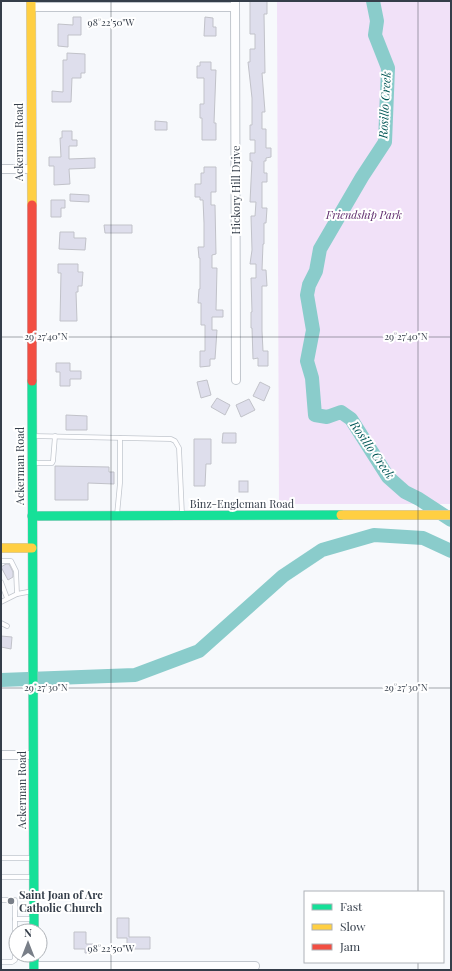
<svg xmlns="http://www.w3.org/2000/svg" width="452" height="971" font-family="'Playfair Display',serif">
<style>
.green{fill:#f1e1f8}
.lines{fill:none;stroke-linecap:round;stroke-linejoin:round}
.river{stroke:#8acccb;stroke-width:14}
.building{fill:#dedeec;stroke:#c1c2c9}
.lane-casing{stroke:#c2c7ce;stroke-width:5.5}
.street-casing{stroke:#c2c7ce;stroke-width:10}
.fast-casing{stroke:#c2c7ce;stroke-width:10}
.slow-casing{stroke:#c2c7ce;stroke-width:10}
.jam-casing{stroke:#c2c7ce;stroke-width:10}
.lane{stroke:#fefeff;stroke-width:4}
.street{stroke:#fefeff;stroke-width:8}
.fast{stroke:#16e098;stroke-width:9}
.slow{stroke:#ffcf43;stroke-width:9}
.jam{stroke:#f24e42;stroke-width:9}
.ticks{fill:none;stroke:#353e4a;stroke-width:1;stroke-opacity:0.45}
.poi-dot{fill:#797f88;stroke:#fff;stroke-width:1.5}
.labels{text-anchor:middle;stroke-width:4;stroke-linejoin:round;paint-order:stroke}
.street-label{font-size:11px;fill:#353e4a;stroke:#fff}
.park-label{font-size:11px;font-style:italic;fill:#5d2a6b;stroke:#fff}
.poi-label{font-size:11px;font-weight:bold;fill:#353e4a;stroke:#fff;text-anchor:start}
.water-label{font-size:12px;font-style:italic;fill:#005655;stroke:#fff}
.ticks-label{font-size:10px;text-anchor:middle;fill:#353e4a;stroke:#fff;stroke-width:4;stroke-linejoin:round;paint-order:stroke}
</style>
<rect width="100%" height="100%" fill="#f7f9fc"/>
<path class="green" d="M 277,1 L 451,1 L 451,504 L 279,504 Z"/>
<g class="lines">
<g class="river">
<path d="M 373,1 L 377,21 L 375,35 L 388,68 L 385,142 L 362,177 L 320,249 L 316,271 L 309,285 L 307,295 L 313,330 L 307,361 L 312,378 L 315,415 L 327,417 L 341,412 L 351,419 L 388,477 L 405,492 L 419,499 L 451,520"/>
<path d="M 1,680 L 135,675 L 199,651 L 283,576 L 322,550 L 374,535 L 423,538 L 451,551"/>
</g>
</g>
<g class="building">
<path d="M 250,1 L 267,1 L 267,14 L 264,14 L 265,73 L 262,73 L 265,112 L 262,112 L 262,129 L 266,129 L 266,148 L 271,148 L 271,157 L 266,158 L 266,161 L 264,161 L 264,173 L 267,173 L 267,182 L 262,182 L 262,208 L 267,208 L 266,223 L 264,223 L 264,244 L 263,244 L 262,270 L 266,270 L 267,286 L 262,286 L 262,331 L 263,351 L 268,351 L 268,366 L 258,366 L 258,358 L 253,359 L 252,328 L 251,328 L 251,312 L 252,312 L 251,278 L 256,278 L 256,264 L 250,264 L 252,250 L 251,216 L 255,216 L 256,202 L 250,202 L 252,161 L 250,161 L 250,153 L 255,153 L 255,140 L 250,140 L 250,125 L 252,125 L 252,98 L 248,62 L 250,62 L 250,49 L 255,49 L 255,34 L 250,34 Z"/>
<path d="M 73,17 L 81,17 L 81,35 L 68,35 L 68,47 L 58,46 L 58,24 L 73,25 Z"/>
<path d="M 205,17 L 213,18 L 213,27 L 216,27 L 216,36 L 204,36 Z"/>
<path d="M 67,53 L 85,54 L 85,73 L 81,73 L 81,78 L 72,78 L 71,102 L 52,102 L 52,91 L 63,92 L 63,60 L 67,60 Z"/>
<path d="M 200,62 L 211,62 L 211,70 L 216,70 L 214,123 L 216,123 L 216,140 L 202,140 L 202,118 L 200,118 L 200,104 L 204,104 L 204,78 L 197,78 L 197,66 L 200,66 Z"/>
<path d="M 155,121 L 167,122 L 167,130 L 155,130 Z"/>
<path d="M 62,131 L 72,131 L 72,140 L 77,140 L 77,146 L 69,146 L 69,159 L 95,158 L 95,168 L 69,169 L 70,184 L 54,185 L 54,166 L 49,166 L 49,157 L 61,157 L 60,138 L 62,138 Z"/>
<path d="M 204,167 L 216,167 L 216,192 L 211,192 L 211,205 L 215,205 L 216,254 L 212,255 L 212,268 L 217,268 L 216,310 L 223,310 L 223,317 L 212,317 L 212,330 L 217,330 L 215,359 L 210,359 L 210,366 L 200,367 L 200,351 L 205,351 L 205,325 L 201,325 L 201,303 L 198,303 L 199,289 L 200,289 L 200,258 L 199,258 L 198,247 L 204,247 L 204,223 L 203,200 L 200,200 L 200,197 L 195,197 L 195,184 L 201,184 L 201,173 L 204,173 Z"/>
<path d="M 70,194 L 89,195 L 89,202 L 70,201 Z"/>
<path d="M 51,200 L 65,200 L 65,208 L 61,208 L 61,217 L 51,217 Z"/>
<path d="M 104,225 L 132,225 L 132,233 L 105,233 Z"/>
<path d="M 60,232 L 74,232 L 74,238 L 86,238 L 85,250 L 59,249 Z"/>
<path d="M 58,264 L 78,264 L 78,272 L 83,272 L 82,286 L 78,286 L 78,292 L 76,292 L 77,321 L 60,321 L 61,273 L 58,273 Z"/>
<path d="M 56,363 L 70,363 L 70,371 L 81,371 L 81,379 L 70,379 L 70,386 L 60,386 L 60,372 L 56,372 Z"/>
<path d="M 207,380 L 211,395 L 201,398 L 197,382 Z"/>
<path d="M 260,382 L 270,387 L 264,401 L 253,396 Z"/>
<path d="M 217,398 L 230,405 L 225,415 L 211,407 Z"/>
<path d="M 249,399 L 255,410 L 241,417 L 236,405 Z"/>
<path d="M 66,415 L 87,416 L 87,430 L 66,430 Z"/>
<path d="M 223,433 L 236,433 L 236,443 L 222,443 Z"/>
<path d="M 194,439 L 211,439 L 211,464 L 206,464 L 205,486 L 194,486 Z"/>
<path d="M 55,466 L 109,467 L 109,472 L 114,472 L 114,484 L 88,483 L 88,500 L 55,500 Z"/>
<rect x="239" y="481" width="9" height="11"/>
<path d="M 6,564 L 9,564 L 13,572 L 13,577 L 8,580 L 1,567 Z"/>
<path d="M 1,636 L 12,637 L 11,649 L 1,647 Z"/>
<path d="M 117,918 L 129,918 L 129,937 L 150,937 L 150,949 L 127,949 L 127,938 L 117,938 Z"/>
<path d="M 74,932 L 86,932 L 86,944 L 93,944 L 93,953 L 85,953 L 85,949 L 74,949 Z"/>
</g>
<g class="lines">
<defs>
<g id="lane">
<path d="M 33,436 L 171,439 L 175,441 L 179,448 L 182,514"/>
<path d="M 33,463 L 52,463 L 53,461 L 55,436"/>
<path d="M 117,515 L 120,483 L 120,438"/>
<path d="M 1,561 L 11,561 L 16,571 L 17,594"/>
<path d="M 1,582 L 7,598"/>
<path d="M 1,602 L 17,594 L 33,591"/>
<path d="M 1,623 L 7,626"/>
<path d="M 1,858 L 33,858"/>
<path d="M 1,877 L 34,877"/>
<path d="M 1,900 L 15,900 L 15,919 L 34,919"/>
<path d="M 1,962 L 12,962 L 15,960 L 15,919"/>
</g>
<g id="street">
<path d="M 235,1 L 236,380"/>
<path d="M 31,7 L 235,7"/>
<path d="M 1,169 L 31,169"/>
<path d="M 1,755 L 33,755"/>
<path d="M 34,966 L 255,966"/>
</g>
<g id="fast">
<path d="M 32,381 L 34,931"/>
<path d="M 32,516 L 341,515"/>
<path d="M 34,955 L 34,970"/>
</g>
<g id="slow">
<path d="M 31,1 L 32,205"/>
<path d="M 341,515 L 451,515"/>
<path d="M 1,548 L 32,548"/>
</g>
<path id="jam" d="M 32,205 L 32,381"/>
</defs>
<use href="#lane" class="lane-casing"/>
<use href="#street" class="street-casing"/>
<use href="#fast" class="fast-casing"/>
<use href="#slow" class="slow-casing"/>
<use href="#jam" class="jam-casing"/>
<use href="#lane" class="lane"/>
<use href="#street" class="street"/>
<use href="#fast" class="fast"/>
<use href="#slow" class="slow"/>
<use href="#jam" class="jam"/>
</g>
<path class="ticks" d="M 111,1 L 111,970M 418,1 L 418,892M 1,337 L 451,337M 1,688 L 451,688M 418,962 L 418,970"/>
<circle class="poi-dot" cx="11" cy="901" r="4"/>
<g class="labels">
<g class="street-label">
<text transform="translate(19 142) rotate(-90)" y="4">Ackerman Road</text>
<text transform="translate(236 190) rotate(-90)" y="4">Hickory Hill Drive</text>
<text transform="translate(20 466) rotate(-90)" y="4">Ackerman Road</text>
<text x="242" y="508">Binz-Engleman Road</text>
<text transform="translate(22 790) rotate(-90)" y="4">Ackerman Road</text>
</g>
<g class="park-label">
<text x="364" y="219">Friendship Park</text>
</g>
<g class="poi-label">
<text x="19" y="899">Saint Joan of Arc<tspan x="19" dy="13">Catholic Church</tspan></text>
</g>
<g class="water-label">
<text transform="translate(385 105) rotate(-87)" y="4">Rosillo Creek</text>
<text transform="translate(372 450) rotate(55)" y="4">Rosillo Creek</text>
</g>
</g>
<g class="ticks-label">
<text x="111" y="26">98°22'50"W</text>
<text x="46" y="340">29°27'40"N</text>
<text x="406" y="340">29°27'40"N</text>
<text x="46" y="691">29°27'30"N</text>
<text x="406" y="691">29°27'30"N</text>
<text x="111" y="952">98°22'50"W</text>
</g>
<rect width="452" height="971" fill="none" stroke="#353e4a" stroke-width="4"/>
<rect x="304" y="891" width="140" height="72" fill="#ffffff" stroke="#aeb2b7"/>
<rect x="312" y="904" width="20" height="6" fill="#16e098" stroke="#aeb2b7"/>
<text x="340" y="911" font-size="12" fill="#353e4a">Fast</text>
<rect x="312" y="924" width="20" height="6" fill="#ffcf43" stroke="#aeb2b7"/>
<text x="340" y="931" font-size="12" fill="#353e4a">Slow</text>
<rect x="312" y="944" width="20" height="6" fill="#f24e42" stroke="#aeb2b7"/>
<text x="340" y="951" font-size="12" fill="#353e4a">Jam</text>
<g transform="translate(28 943)"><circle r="19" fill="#ffffff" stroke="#aeb2b7"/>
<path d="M0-3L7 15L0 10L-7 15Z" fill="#797f88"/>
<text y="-6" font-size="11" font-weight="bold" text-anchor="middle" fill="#353e4a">N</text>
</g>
</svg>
